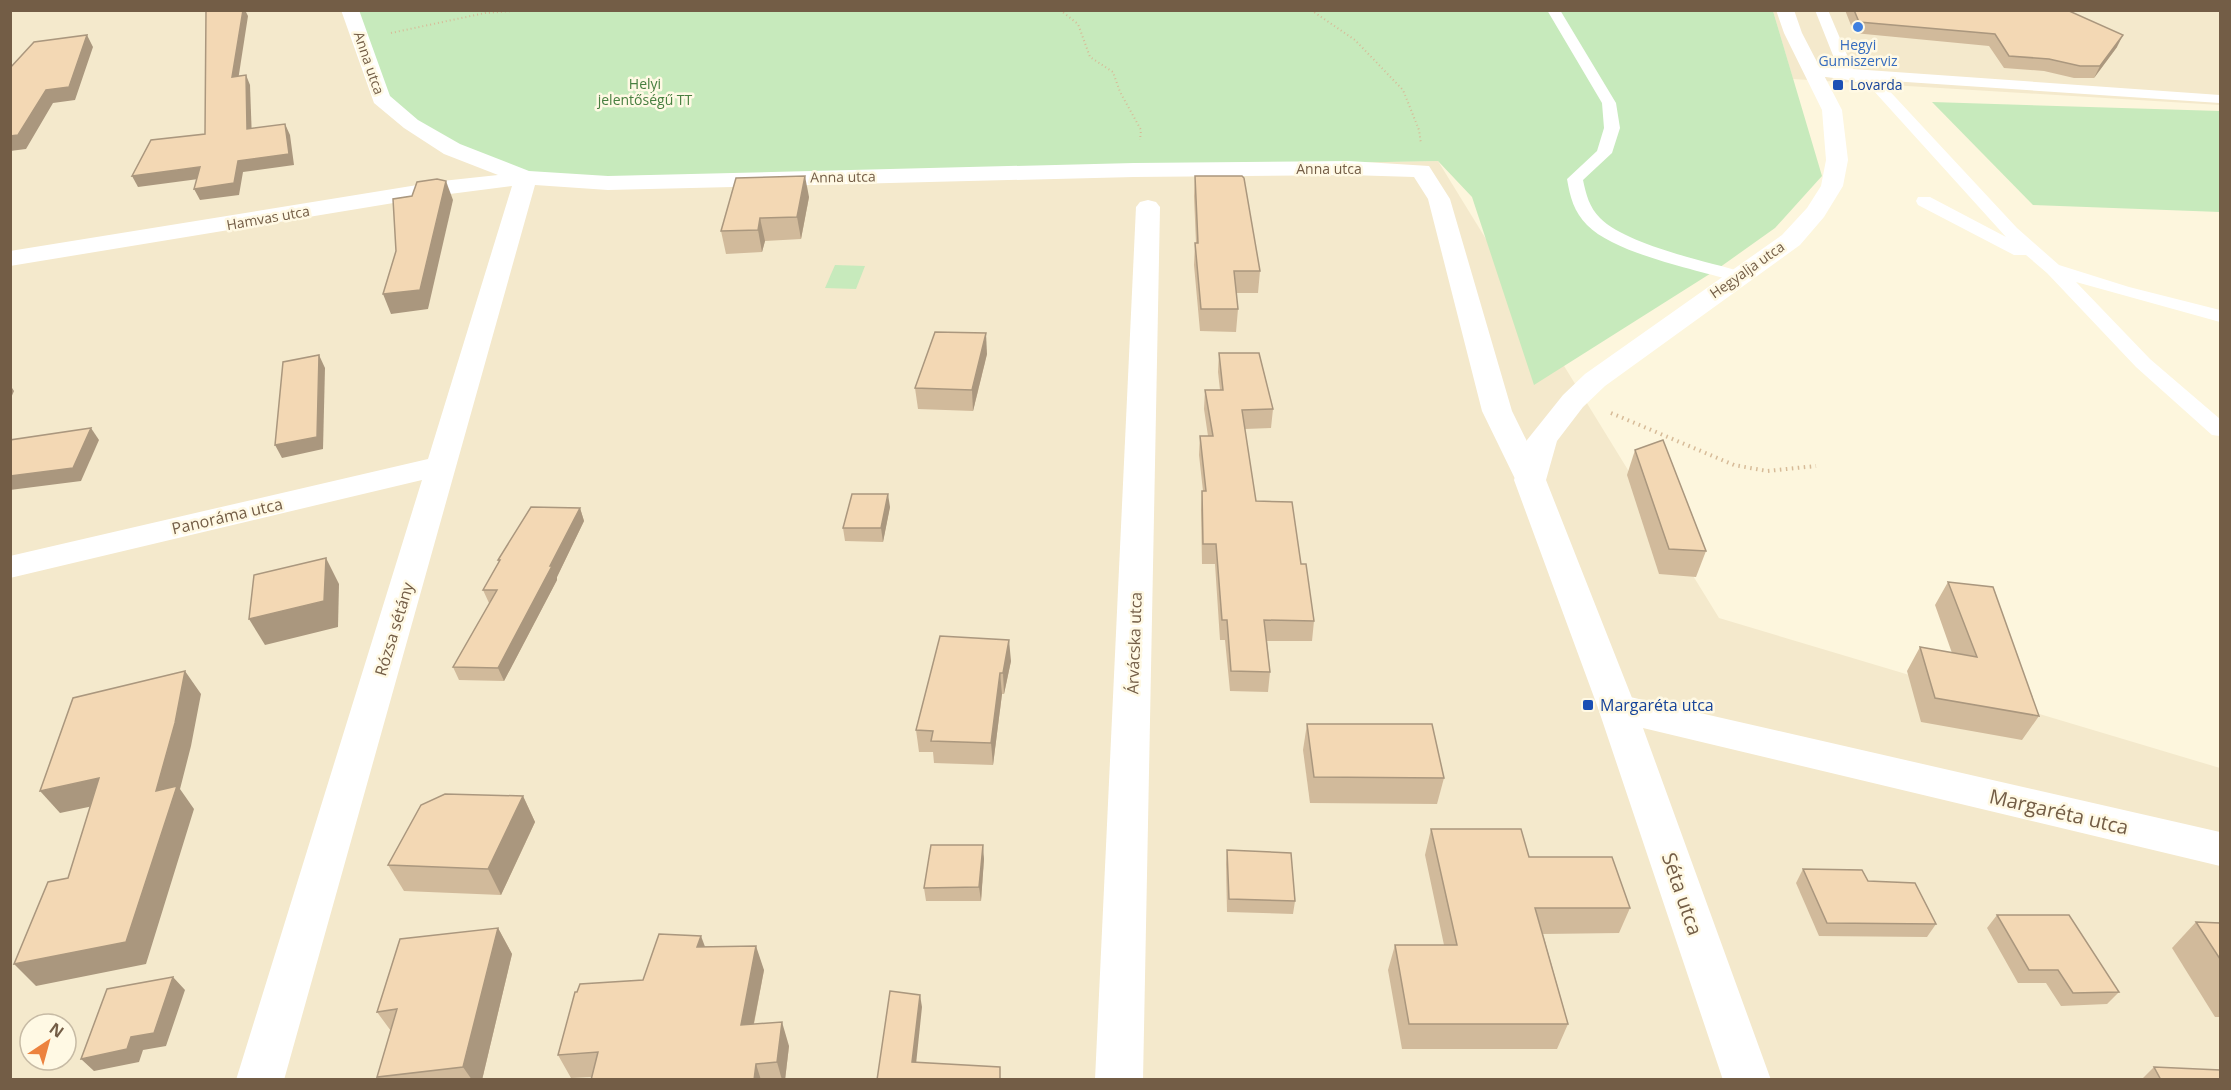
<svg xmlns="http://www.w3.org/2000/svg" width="2231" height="1090" font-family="'Open Sans',sans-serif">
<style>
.residential{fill:#f4e9cc;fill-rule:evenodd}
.green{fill:#c7eabc}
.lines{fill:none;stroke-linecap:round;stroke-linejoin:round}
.path-far1{stroke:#d7bb98;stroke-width:2;stroke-dasharray:1 3;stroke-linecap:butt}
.path{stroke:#d7bb98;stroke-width:4;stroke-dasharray:1.5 4.5;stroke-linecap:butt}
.lane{fill:#fff;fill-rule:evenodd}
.street{fill:#fff;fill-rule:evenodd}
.secondary{fill:#fff;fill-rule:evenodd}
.wall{fill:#d1ba9b}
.shaded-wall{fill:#aa977e}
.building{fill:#f3d8b4;stroke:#aa977e;stroke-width:1.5}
.shop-dot{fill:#3f7fe0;stroke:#fff9e4;stroke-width:2}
.transit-dot{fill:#1a4fb4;stroke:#fff9e4;stroke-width:2}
.labels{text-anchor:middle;stroke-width:5;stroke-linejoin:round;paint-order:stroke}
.far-shop-label{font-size:14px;fill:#366cbe;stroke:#fff9e4}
.far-street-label{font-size:14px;fill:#735d46;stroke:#fff9e4}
.far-park-label{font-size:14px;fill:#487f40;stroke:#fff9e4}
.far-transit-label{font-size:14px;fill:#164399;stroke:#fff9e4;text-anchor:start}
.street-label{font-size:16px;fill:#735d46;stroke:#fff9e4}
.transit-label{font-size:16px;fill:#164399;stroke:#fff9e4;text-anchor:start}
.near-street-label{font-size:20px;fill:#735d46;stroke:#fff9e4}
</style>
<rect width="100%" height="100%" fill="#fdf6dd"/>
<g class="residential">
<path d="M 10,11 L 360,11 L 609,177 L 1438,161 L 1719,618 L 2220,768 L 2220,1079 L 11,1079 ZM 30,1024 L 66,1024 L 66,1060 L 30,1060 Z"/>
<path d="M 1773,11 L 2220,11 L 2220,105 L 1793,79 Z"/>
</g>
<g class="green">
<path d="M 350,11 L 1773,11 L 1822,176 L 1775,228 L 1716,270 L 1534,385 L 1472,197 L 1438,161 L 526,178 L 452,149 L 381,99 Z"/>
<path d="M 1932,102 L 2220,111 L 2220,212 L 2033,205 Z"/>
<path d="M 835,265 L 865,266 L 856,289 L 825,288 Z"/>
</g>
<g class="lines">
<g class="path-far1">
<path d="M 1060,10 L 1078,24 L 1090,57 L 1113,72 L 1120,92 L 1141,130 L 1140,140"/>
<path d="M 1311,10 L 1355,40 L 1403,90 L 1419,130 L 1421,144"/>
<path d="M 391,33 L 485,13 L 526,10"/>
</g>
<path class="path" d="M 1611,413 L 1734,465 L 1767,471 L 1816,466"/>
<g class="lane">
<path d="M 1547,10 L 1560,10 L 1616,103 L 1620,128 L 1612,153 L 1583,180 C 1586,194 1589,207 1600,218 C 1627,245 1705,261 1743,272 L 1746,276 L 1743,280 L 1731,280 C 1693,269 1614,253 1587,225 C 1574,212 1570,197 1567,179 L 1597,151 L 1604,128 L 1602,103 Z"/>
<path d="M 1815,10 L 1828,10 L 1853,69 L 2220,95 L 2220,103 L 1876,80 L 1883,84 L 2017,228 L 2059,265 L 2129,287 L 2220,310 L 2220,322 L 2076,282 L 2150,359 L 2220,419 L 2220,436 L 2212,435 L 2136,367 L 2047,273 L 2026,255 L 2014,255 L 1918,205 L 1916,201 L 1918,197 L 1930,197 L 2006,237 L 1873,90 C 1852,76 1832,80 1809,74 L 1807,71 L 1809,68 L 1838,68 Z"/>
</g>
<g class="street">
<path d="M 341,10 L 359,10 L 390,96 L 418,120 L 460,144 L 529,171 L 608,176 L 1134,163 L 1349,161 L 1429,166 L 1450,199 L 1512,411 L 1546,480 L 1541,487 L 1530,490 L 1519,487 L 1482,411 L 1428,199 L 1414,177 L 1349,175 L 1134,177 L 608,190 L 535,185 L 284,1080 L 236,1080 L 422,480 L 10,578 L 10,556 L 428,459 L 512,186 L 442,195 L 10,266 L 10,251 L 442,181 L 498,175 L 444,154 L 404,128 L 374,103 Z"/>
<path d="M 1148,200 L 1156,202 L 1160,207 L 1143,1080 L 1095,1080 L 1136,207 L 1140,202 Z"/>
<path d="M 1617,694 L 2220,832 L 2220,866 L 1643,728 L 1771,1080 L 1723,1080 L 1598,708 L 1604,698 Z"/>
</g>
<path class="secondary" d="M 1776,10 L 1794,10 L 1802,33 L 1842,110 L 1848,160 L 1843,186 L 1824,217 L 1800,245 L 1605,386 L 1583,407 L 1557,441 L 1546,480 L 1636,708 L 1630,718 L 1617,722 L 1604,718 L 1598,708 L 1514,480 L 1527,440 L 1563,395 L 1585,374 L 1782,235 L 1807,208 L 1821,186 L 1826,160 L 1822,110 L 1784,33 Z"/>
</g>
<g class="wall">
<path d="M 1845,10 L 2067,10 L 2117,47 L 2094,78 L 2074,78 L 2044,71 L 2004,68 L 1989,46 L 1854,33 Z"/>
<path d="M 1195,176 L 1260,271 L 1258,293 L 1236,293 L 1238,309 L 1236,332 L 1200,331 L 1194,265 L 1195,243 L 1196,243 L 1194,196 Z"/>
<path d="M 809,197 L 801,239 L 765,241 L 762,252 L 726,254 L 721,231 Z"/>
<path d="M 1219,353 L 1273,409 L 1271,428 L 1245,429 L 1256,501 L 1301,564 L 1314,621 L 1312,641 L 1267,641 L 1270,672 L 1268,692 L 1230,691 L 1225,640 L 1220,640 L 1215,564 L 1202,564 L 1201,510 L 1202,491 L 1203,491 L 1199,455 L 1200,436 L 1208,436 L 1204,409 L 1205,390 L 1220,390 L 1218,372 Z"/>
<path d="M 987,354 L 973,411 L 918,409 L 915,388 Z"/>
<path d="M 1635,450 L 1706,551 L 1696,577 L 1659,574 L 1627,475 Z"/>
<path d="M 890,507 L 883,542 L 845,541 L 843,528 Z"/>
<path d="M 580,508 L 584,521 L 557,577 L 557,580 L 504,681 L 459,680 L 453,667 L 490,603 L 489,603 L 483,590 L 499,562 L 498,560 Z"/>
<path d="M 1948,582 L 2039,716 L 2022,740 L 1921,722 L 1907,671 L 1920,647 L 1952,653 L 1935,605 Z"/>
<path d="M 1011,661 L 1004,694 L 1002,694 L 993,765 L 934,763 L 933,752 L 919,752 L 916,730 Z"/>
<path d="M 1307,724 L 1444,778 L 1437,804 L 1310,803 L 1303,750 Z"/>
<path d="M 523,796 L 535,822 L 501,895 L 404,891 L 388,865 Z"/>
<path d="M 1431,829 L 1529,857 L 1630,908 L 1619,933 L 1543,934 L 1568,1024 L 1557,1049 L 1402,1049 L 1388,970 L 1395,945 L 1444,945 L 1425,855 Z"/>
<path d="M 1227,850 L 1295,901 L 1293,914 L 1227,912 L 1226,864 Z"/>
<path d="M 984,859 L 981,901 L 926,901 L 924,888 Z"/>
<path d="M 1803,869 L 1936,924 L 1927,937 L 1819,936 L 1796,883 Z"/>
<path d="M 1997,915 L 2119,992 L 2107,1004 L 2061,1006 L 2046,983 L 2018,983 L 1987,928 Z"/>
<path d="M 2196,922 L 2220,923 L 2220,1017 L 2215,1017 L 2172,948 Z"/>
<path d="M 498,928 L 512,954 L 482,1080 L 379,1080 L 377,1077 L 391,1031 L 377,1012 Z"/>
<path d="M 705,947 L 764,970 L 754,1024 L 789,1046 L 785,1080 L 591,1080 L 592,1077 L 571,1078 L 558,1055 L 577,992 L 643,980 Z"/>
<path d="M 2154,1067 L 2220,1080 L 2141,1080 Z"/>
</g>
<g class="shaded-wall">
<path d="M 243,10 L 245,10 L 248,16 L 237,87 L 232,77 Z"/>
<path d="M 87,35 L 93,47 L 75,100 L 53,103 L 26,149 L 10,151 L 10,136 Z"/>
<path d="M 2123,35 L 2117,47 L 2094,78 L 2100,66 Z"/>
<path d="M 246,75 L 250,85 L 252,140 L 247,129 Z"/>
<path d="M 285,124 L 290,135 L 294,165 L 243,172 L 239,195 L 200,200 L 194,189 L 238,161 Z"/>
<path d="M 200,167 L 206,178 L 138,187 L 132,176 Z"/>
<path d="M 805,176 L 809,197 L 801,239 L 797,217 Z"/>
<path d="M 446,181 L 453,200 L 428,309 L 391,314 L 383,294 Z"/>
<path d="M 760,218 L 765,241 L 762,252 L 758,230 Z"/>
<path d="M 986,333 L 987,354 L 973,411 L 972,390 Z"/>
<path d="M 319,355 L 325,368 L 323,449 L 282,458 L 275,445 Z"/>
<path d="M 10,385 L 14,391 L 10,400 Z"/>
<path d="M 91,428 L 99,440 L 81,481 L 10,490 L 10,476 Z"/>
<path d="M 888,494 L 890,507 L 883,542 L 881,528 Z"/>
<path d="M 580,508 L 584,521 L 557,577 L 557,580 L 504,681 L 498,668 Z"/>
<path d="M 326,558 L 339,584 L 338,627 L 265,645 L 249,619 Z"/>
<path d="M 1009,640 L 1011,661 L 1004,694 L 1003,673 Z"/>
<path d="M 185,671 L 201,694 L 191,746 L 180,789 L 194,809 L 146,964 L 36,986 L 14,964 L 156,791 Z"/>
<path d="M 1000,673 L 1002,694 L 993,765 L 991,743 Z"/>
<path d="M 99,778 L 117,801 L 60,813 L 40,791 Z"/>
<path d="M 523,796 L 535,822 L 501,895 L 488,869 Z"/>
<path d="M 983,845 L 984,859 L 981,901 L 979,887 Z"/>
<path d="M 498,928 L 512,954 L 482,1080 L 472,1080 L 463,1067 Z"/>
<path d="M 701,936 L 710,960 L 697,947 Z"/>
<path d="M 756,946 L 764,970 L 749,1048 L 741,1025 Z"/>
<path d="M 173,977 L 185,990 L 166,1046 L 143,1050 L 139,1062 L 94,1071 L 81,1059 L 131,1037 Z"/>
<path d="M 920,995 L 922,1007 L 915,1074 L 912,1062 Z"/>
<path d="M 782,1022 L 789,1046 L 785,1080 L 782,1080 L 777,1062 Z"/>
<path d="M 756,1064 L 761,1080 L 754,1080 Z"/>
</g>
<g class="building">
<path d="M 206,10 L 243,10 L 232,77 L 246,75 L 247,129 L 285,124 L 289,154 L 238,161 L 234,183 L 194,189 L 200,167 L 132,176 L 151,140 L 205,134 Z"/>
<path d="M 1854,10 L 2067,10 L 2123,35 L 2100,66 L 2080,66 L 2049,59 L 2009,56 L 1995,34 L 1859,22 Z"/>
<path d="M 87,35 L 69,87 L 46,90 L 18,135 L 10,136 L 10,68 L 34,42 Z"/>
<path d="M 805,176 L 797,217 L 760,218 L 758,230 L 721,231 L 736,178 Z"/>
<path d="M 1195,176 L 1242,176 L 1244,178 L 1260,271 L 1234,271 L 1238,309 L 1201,309 L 1195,243 L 1198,243 Z"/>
<path d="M 437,179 L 446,181 L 420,290 L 383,294 L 396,251 L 393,199 L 412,196 L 417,182 Z"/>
<path d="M 935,332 L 986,333 L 972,390 L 915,388 Z"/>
<path d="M 1219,353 L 1259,353 L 1273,409 L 1242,410 L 1256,501 L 1292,502 L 1301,564 L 1306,564 L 1314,621 L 1264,620 L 1270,672 L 1231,671 L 1227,620 L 1222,620 L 1216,544 L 1203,544 L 1202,491 L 1206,491 L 1200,436 L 1213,436 L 1205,390 L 1223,390 Z"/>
<path d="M 319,355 L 317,437 L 275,445 L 283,362 Z"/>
<path d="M 91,428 L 73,468 L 10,476 L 10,440 Z"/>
<path d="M 1663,440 L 1706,551 L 1669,549 L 1635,450 Z"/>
<path d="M 852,494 L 888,494 L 881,528 L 843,528 Z"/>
<path d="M 531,507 L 580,508 L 550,566 L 552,566 L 498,668 L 453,667 L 497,590 L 483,590 L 500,560 L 498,560 Z"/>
<path d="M 326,558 L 324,601 L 249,619 L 254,575 Z"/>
<path d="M 1948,582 L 1993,587 L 2039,716 L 1935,698 L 1920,647 L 1977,657 Z"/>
<path d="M 940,636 L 1009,640 L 1003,673 L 1000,673 L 991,743 L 931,741 L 933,731 L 916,730 Z"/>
<path d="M 185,671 L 175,723 L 156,791 L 177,786 L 126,942 L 14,964 L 48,882 L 68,878 L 99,778 L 40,791 L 73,698 Z"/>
<path d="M 1307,724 L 1432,724 L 1444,778 L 1314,777 Z"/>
<path d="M 445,794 L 523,796 L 488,869 L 388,865 L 421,805 Z"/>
<path d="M 1431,829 L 1521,829 L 1529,857 L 1612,857 L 1630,908 L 1535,908 L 1568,1024 L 1409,1024 L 1395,945 L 1457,945 Z"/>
<path d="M 931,845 L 983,845 L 979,887 L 924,888 Z"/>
<path d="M 1227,850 L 1291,853 L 1295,901 L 1229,899 Z"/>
<path d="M 1803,869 L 1862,870 L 1868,881 L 1915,883 L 1936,924 L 1827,923 Z"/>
<path d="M 1997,915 L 2069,915 L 2119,992 L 2073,993 L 2058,970 L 2029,970 Z"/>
<path d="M 2196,922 L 2220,923 L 2220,959 Z"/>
<path d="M 498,928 L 463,1067 L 377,1077 L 397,1009 L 377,1012 L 400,939 Z"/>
<path d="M 659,934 L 701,936 L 697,947 L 756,946 L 741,1025 L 782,1022 L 777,1062 L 756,1064 L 754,1080 L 591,1080 L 598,1052 L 558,1055 L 575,992 L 577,992 L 580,984 L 643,980 Z"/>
<path d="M 173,977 L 154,1033 L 131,1037 L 127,1049 L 81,1059 L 107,989 Z"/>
<path d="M 890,991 L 920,995 L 912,1062 L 1000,1067 L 1000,1080 L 877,1080 Z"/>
<path d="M 2154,1067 L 2220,1070 L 2220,1080 L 2161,1080 Z"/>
</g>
<circle class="shop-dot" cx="1858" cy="27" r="6"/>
<g class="transit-dot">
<rect x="1832" y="79" width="12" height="12" rx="3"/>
<rect x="1582" y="699" width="12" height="12" rx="3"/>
</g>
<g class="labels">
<g class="far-shop-label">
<text x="1858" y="50">Hegyi<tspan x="1858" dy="16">Gumiszerviz</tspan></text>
</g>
<g class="far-street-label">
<text transform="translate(369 63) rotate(71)" y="5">Anna utca</text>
<text x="1329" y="174">Anna utca</text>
<text transform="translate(843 177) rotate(-1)" y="5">Anna utca</text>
<text transform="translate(268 218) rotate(-10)" y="5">Hamvas utca</text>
<text transform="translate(1747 270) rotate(-35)" y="5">Hegyalja utca</text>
</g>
<g class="far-park-label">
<text x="645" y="89">Helyi<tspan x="645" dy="16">jelentőségű TT</tspan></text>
</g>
<g class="far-transit-label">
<text x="1850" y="90">Lovarda</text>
</g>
<g class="street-label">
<text transform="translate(227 516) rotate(-13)" y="6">Panoráma utca</text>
<text transform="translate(394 629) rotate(-73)" y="6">Rózsa sétány</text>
<text transform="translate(1134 643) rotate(-88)" y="6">Árvácska utca</text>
</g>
<g class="transit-label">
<text x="1600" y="711">Margaréta utca</text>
</g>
<g class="near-street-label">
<text transform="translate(2059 812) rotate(13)" y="7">Margaréta utca</text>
<text transform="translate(1682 894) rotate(71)" y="7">Séta utca</text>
</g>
</g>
<rect width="2231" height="1090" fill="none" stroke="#735d46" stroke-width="24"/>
<g transform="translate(48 1042) rotate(36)"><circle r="28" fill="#fff9e4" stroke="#c7bba5" stroke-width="1.5"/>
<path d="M0-4.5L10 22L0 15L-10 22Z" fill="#ec823e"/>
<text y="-9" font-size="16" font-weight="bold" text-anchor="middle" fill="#735d46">N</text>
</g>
</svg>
